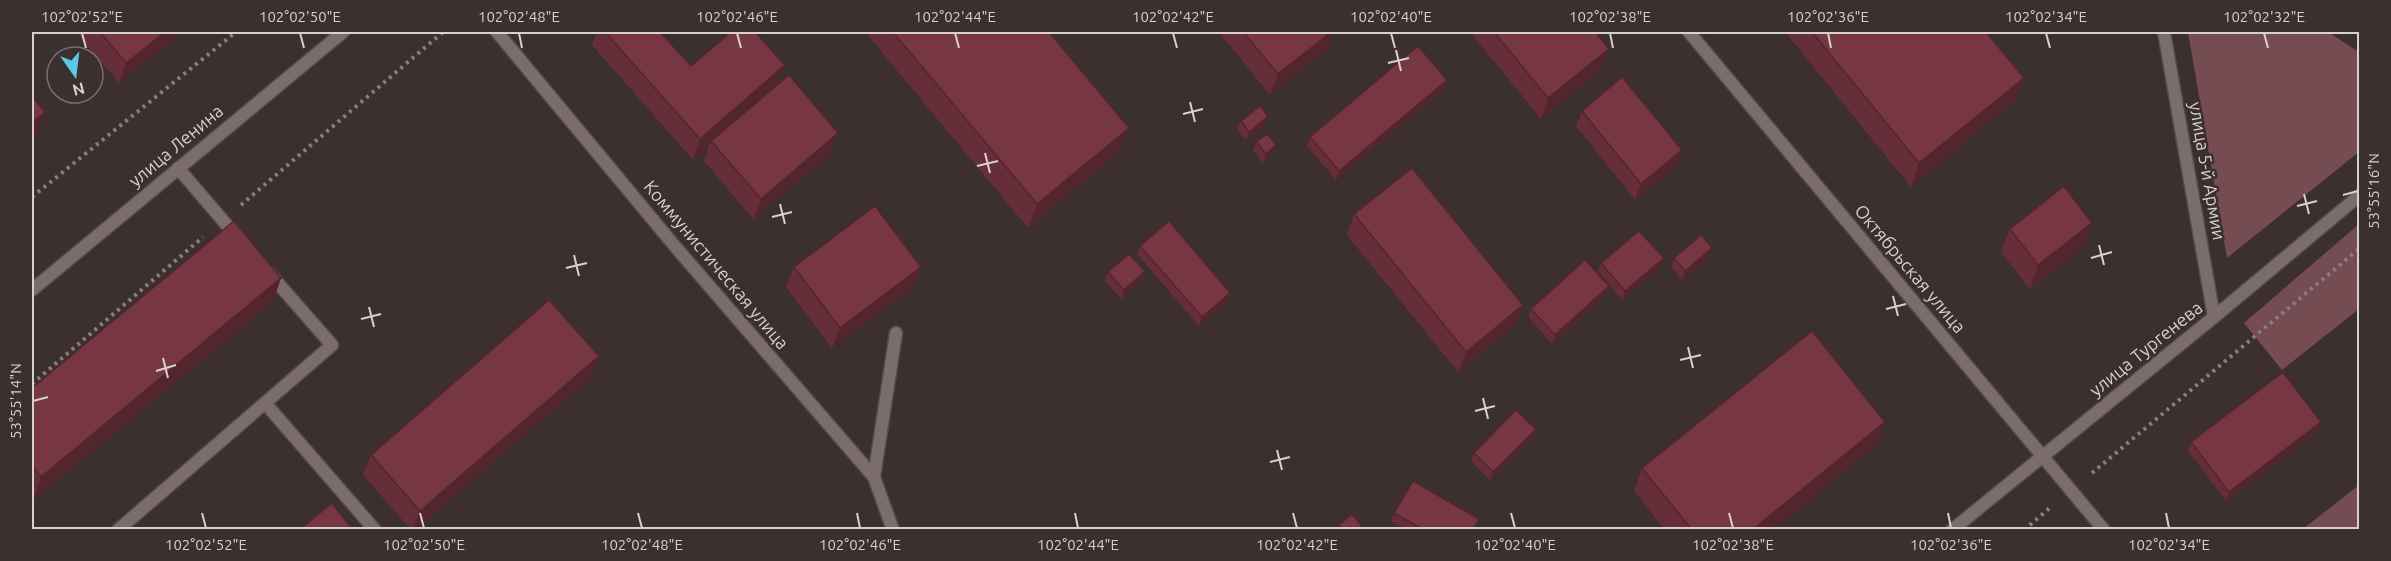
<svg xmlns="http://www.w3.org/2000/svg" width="2391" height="561" font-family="Ubuntu,sans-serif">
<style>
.green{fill:#744c52}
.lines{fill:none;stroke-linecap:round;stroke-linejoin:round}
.lane-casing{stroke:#544b4c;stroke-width:15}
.street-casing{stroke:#544b4c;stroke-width:15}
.path{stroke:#887e7f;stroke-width:4;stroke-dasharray:3 4.5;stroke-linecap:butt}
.lane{stroke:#7b6d6e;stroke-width:12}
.street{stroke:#7b6d6e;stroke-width:12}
.wall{fill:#652e39}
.shaded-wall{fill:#53262e}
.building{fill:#763642;stroke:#53262e;stroke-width:1.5}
.ticks{fill:none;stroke:#d7cfd0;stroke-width:2}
.labels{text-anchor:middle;stroke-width:5;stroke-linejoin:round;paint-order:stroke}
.street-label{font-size:18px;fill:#d7cfd0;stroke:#3b2f30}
.neatline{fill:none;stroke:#d7cfd0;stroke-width:2}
.ticks-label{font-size:15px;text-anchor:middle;fill:#d7cfd0}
</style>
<rect width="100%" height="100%" fill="#3b2f30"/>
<g class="green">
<path d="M 2188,32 L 2328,32 L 2359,52 L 2359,152 L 2227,258 Z"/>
<path d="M 2359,224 L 2359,309 L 2282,370 L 2244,323 Z"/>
<path d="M 2359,485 L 2359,529 L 2303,529 Z"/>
</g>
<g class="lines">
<defs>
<g id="lane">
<path d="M 178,168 L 237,237"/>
<path d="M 265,403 L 375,530"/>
<path d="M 874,477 L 896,333"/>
<path d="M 118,530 L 332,345 L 269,273"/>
</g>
<g id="street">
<path d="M 497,32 L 673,244 L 874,477 L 893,530"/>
<path d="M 1689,32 L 2104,530"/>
<path d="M 2164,32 L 2214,317"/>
<path d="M 32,290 L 343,32"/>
<path d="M 1952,530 L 2214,317 L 2360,195"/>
</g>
</defs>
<use href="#lane" class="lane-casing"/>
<use href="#street" class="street-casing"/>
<g class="path">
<path d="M 32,197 L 236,32"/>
<path d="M 241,205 L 443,32"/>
<path d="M 32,384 L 203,237"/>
<path d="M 2092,473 L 2360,248"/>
<path d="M 2024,530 L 2051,507"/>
</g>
<use href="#lane" class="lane"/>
<use href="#street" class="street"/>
</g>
<g class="wall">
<path d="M 76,32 L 183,32 L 119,83 Z"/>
<path d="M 597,32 L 660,32 L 691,66 L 778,84 L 831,153 L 753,219 L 704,161 L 709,145 L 693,160 L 592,45 Z"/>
<path d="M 865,32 L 1049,32 L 1120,151 L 1028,228 Z"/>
<path d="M 1219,32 L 1335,32 L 1329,48 L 1270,95 Z"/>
<path d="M 1470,32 L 1595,32 L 1602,69 L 1541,119 Z"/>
<path d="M 1785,32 L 1990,32 L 1988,34 L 2015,101 L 1911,187 Z"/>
<path d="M 1447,80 L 1444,88 L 1336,180 L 1307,146 L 1310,137 Z"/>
<path d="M 1582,111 L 1682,150 L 1676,166 L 1635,200 L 1576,126 Z"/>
<path d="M 1241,121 L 1265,125 L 1246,140 L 1237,130 Z"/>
<path d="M 1256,142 L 1276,145 L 1273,153 L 1263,163 L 1253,151 Z"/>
<path d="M 1354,214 L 1516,325 L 1458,372 L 1347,235 Z"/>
<path d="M 2092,223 L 2084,247 L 2030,289 L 2001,252 L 2010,229 Z"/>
<path d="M 1140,246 L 1227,301 L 1199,326 L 1137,254 Z"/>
<path d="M 1709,257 L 1682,280 L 1671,267 L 1674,258 Z"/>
<path d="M 1601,263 L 1660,267 L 1622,300 L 1598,271 Z"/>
<path d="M 794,267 L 921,267 L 913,287 L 832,348 L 786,287 Z"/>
<path d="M 1145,271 L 1142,280 L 1121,299 L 1105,281 L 1108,272 Z"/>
<path d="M 1609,286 L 1606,295 L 1552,344 L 1528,317 L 1531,309 Z"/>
<path d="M 273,302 L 33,501 L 32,499 L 32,388 Z"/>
<path d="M 599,356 L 591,377 L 415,530 L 411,530 L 363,475 L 371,455 Z"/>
<path d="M 2318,430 L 2226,501 L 2188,451 L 2191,442 Z"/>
<path d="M 1533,438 L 1490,480 L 1471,461 L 1474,453 Z"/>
<path d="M 1877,445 L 1773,530 L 1665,530 L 1634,491 L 1642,468 Z"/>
<path d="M 1394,513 L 1479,519 L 1474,530 L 1406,530 L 1391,521 Z"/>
</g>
<g class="shaded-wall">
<path d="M 165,32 L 183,32 L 119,83 L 126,63 Z"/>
<path d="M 1331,32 L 1335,32 L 1329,48 L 1270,95 L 1278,74 Z"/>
<path d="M 1609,49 L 1602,69 L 1541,119 L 1548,98 Z"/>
<path d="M 785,65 L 777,85 L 711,141 L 709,145 L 693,160 L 700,139 Z"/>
<path d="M 2024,78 L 2015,101 L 1911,187 L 1919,163 Z"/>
<path d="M 1447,80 L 1444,88 L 1336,180 L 1339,171 Z"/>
<path d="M 45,112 L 36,136 L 32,139 L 32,123 Z"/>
<path d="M 1268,116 L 1265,125 L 1246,140 L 1249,132 Z"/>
<path d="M 1129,128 L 1120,151 L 1028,228 L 1037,204 Z"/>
<path d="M 838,133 L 831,153 L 753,219 L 761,199 Z"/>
<path d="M 1276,145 L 1273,153 L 1263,163 L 1266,154 Z"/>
<path d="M 1682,150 L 1676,166 L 1635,200 L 1641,184 Z"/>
<path d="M 2092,223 L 2084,247 L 2030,289 L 2038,265 Z"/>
<path d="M 1712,248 L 1709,257 L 1682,280 L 1685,271 Z"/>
<path d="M 1664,258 L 1660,267 L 1622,300 L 1625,291 Z"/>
<path d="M 921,267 L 913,287 L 832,348 L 840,328 Z"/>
<path d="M 1145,271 L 1142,280 L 1121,299 L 1124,290 Z"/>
<path d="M 281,278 L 273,302 L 33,501 L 41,477 Z"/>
<path d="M 1609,286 L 1606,295 L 1552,344 L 1555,335 Z"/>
<path d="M 1230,293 L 1227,301 L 1199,326 L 1202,317 Z"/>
<path d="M 1523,305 L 1516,325 L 1458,372 L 1466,352 Z"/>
<path d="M 599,356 L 591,377 L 415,530 L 413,530 L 420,511 Z"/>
<path d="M 1885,422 L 1877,445 L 1773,530 L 1752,530 Z"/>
<path d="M 2321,422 L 2318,430 L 2226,501 L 2229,492 Z"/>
<path d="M 1536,429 L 1533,438 L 1490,480 L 1493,472 Z"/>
</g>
<g class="building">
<path d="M 100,32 L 165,32 L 126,63 Z"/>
<path d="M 605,32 L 660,32 L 691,66 L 731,32 L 755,32 L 785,65 L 700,139 Z"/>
<path d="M 893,32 L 1049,32 L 1129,128 L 1037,204 Z"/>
<path d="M 1243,32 L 1331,32 L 1278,74 Z"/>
<path d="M 1494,32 L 1595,32 L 1609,49 L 1548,98 Z"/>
<path d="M 1812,32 L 1986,32 L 2024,78 L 1919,163 Z"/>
<path d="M 1418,46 L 1447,80 L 1339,171 L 1310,137 Z"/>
<path d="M 789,75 L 838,133 L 761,199 L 711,141 Z"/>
<path d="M 1622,77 L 1682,150 L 1641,184 L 1582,111 Z"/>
<path d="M 32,96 L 45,112 L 32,123 Z"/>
<path d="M 1260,106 L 1268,116 L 1249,132 L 1241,121 Z"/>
<path d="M 1267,134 L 1276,145 L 1266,154 L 1256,142 Z"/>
<path d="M 1412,168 L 1523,305 L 1466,352 L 1354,214 Z"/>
<path d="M 2064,186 L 2092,223 L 2038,265 L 2010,229 Z"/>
<path d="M 875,206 L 921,267 L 840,328 L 794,267 Z"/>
<path d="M 234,221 L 281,278 L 41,477 L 32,466 L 32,388 Z"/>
<path d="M 1169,221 L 1230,293 L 1202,317 L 1140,246 Z"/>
<path d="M 1639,231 L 1664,258 L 1625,291 L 1601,263 Z"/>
<path d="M 1701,235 L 1712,248 L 1685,271 L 1674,258 Z"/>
<path d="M 1129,254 L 1145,271 L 1124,290 L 1108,272 Z"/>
<path d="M 1585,260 L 1609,286 L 1555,335 L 1531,309 Z"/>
<path d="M 549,300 L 599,356 L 420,511 L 371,455 Z"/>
<path d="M 1812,331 L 1885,422 L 1752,530 L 1692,530 L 1642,468 Z"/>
<path d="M 2283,372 L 2321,422 L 2229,492 L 2191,442 Z"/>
<path d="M 1516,410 L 1536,429 L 1493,472 L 1474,453 Z"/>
<path d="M 1413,481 L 1479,519 L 1473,530 L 1424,530 L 1394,513 Z"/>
<path d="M 332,503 L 353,530 L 299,530 Z"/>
<path d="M 1352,514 L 1365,530 L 1343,530 L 1339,525 Z"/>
</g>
<path class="ticks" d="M 82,33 L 86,48M 300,33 L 304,48M 519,33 L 522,48M 737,33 L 741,48M 955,33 L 959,48M 1173,33 L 1177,48M 1391,33 L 1395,48M 1610,33 L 1613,48M 1828,33 L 1831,48M 2046,33 L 2050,48M 2264,33 L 2268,48M 1396,50 L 1401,71M 1388,63 L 1409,58M 1190,102 L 1195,122M 1183,114 L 1203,109M 985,153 L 990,173M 977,166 L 998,161M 2304,194 L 2309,214M 2343,195 L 2358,191M 780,204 L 785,224M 2297,206 L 2317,201M 772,217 L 792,212M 2099,245 L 2104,265M 574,255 L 579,276M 2091,258 L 2112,252M 566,268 L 587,263M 1893,296 L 1898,316M 369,307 L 374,327M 1886,309 L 1906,304M 361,319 L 381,314M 1688,347 L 1693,368M 163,358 L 168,378M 1680,360 L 1701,355M 156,371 L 176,365M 1483,398 L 1488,419M 33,401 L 48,397M 1475,411 L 1495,406M 1277,450 L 1282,470M 1270,462 L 1290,457M 202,513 L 206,528M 420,513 L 424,528M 638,513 L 642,528M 857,513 L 860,528M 1075,513 L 1078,528M 1293,513 L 1297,528M 1511,513 L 1515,528M 1729,513 L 1733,528M 1948,513 L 1951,528M 2166,513 L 2169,528"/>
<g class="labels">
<g class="street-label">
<text transform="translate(176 146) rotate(-40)" y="6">улица Ленина</text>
<text transform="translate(2207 171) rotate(80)" y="6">улица 5-й Армии</text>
<text transform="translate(716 265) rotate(50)" y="6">Коммунистическая улица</text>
<text transform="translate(1910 269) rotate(50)" y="6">Октябрьская улица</text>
<text transform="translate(2146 349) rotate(-39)" y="6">улица Тургенева</text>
</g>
</g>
<rect width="2391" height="561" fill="none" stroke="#3b2f30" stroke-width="66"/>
<g transform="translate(75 75) rotate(166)"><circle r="28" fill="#3b2f30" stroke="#796f70" stroke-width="1.5"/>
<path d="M0-4.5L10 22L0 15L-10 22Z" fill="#5bc8e7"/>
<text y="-9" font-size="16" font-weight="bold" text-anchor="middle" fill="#d7cfd0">N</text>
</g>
<rect x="33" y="33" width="2325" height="495" class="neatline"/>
<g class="ticks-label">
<text x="82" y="22">102°02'52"E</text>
<text x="300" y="22">102°02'50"E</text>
<text x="519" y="22">102°02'48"E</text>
<text x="737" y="22">102°02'46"E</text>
<text x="955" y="22">102°02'44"E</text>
<text x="1173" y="22">102°02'42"E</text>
<text x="1391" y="22">102°02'40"E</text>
<text x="1610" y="22">102°02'38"E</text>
<text x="1828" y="22">102°02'36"E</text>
<text x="2046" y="22">102°02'34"E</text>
<text x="2264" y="22">102°02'32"E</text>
<text transform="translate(2374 191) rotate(-90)" y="5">53°55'16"N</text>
<text transform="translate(16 401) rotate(-90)" y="5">53°55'14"N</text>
<text x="206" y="550">102°02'52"E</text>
<text x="424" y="550">102°02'50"E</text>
<text x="642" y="550">102°02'48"E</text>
<text x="860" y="550">102°02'46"E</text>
<text x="1078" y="550">102°02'44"E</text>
<text x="1297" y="550">102°02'42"E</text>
<text x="1515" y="550">102°02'40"E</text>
<text x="1733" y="550">102°02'38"E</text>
<text x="1951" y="550">102°02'36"E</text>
<text x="2169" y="550">102°02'34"E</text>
</g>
</svg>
